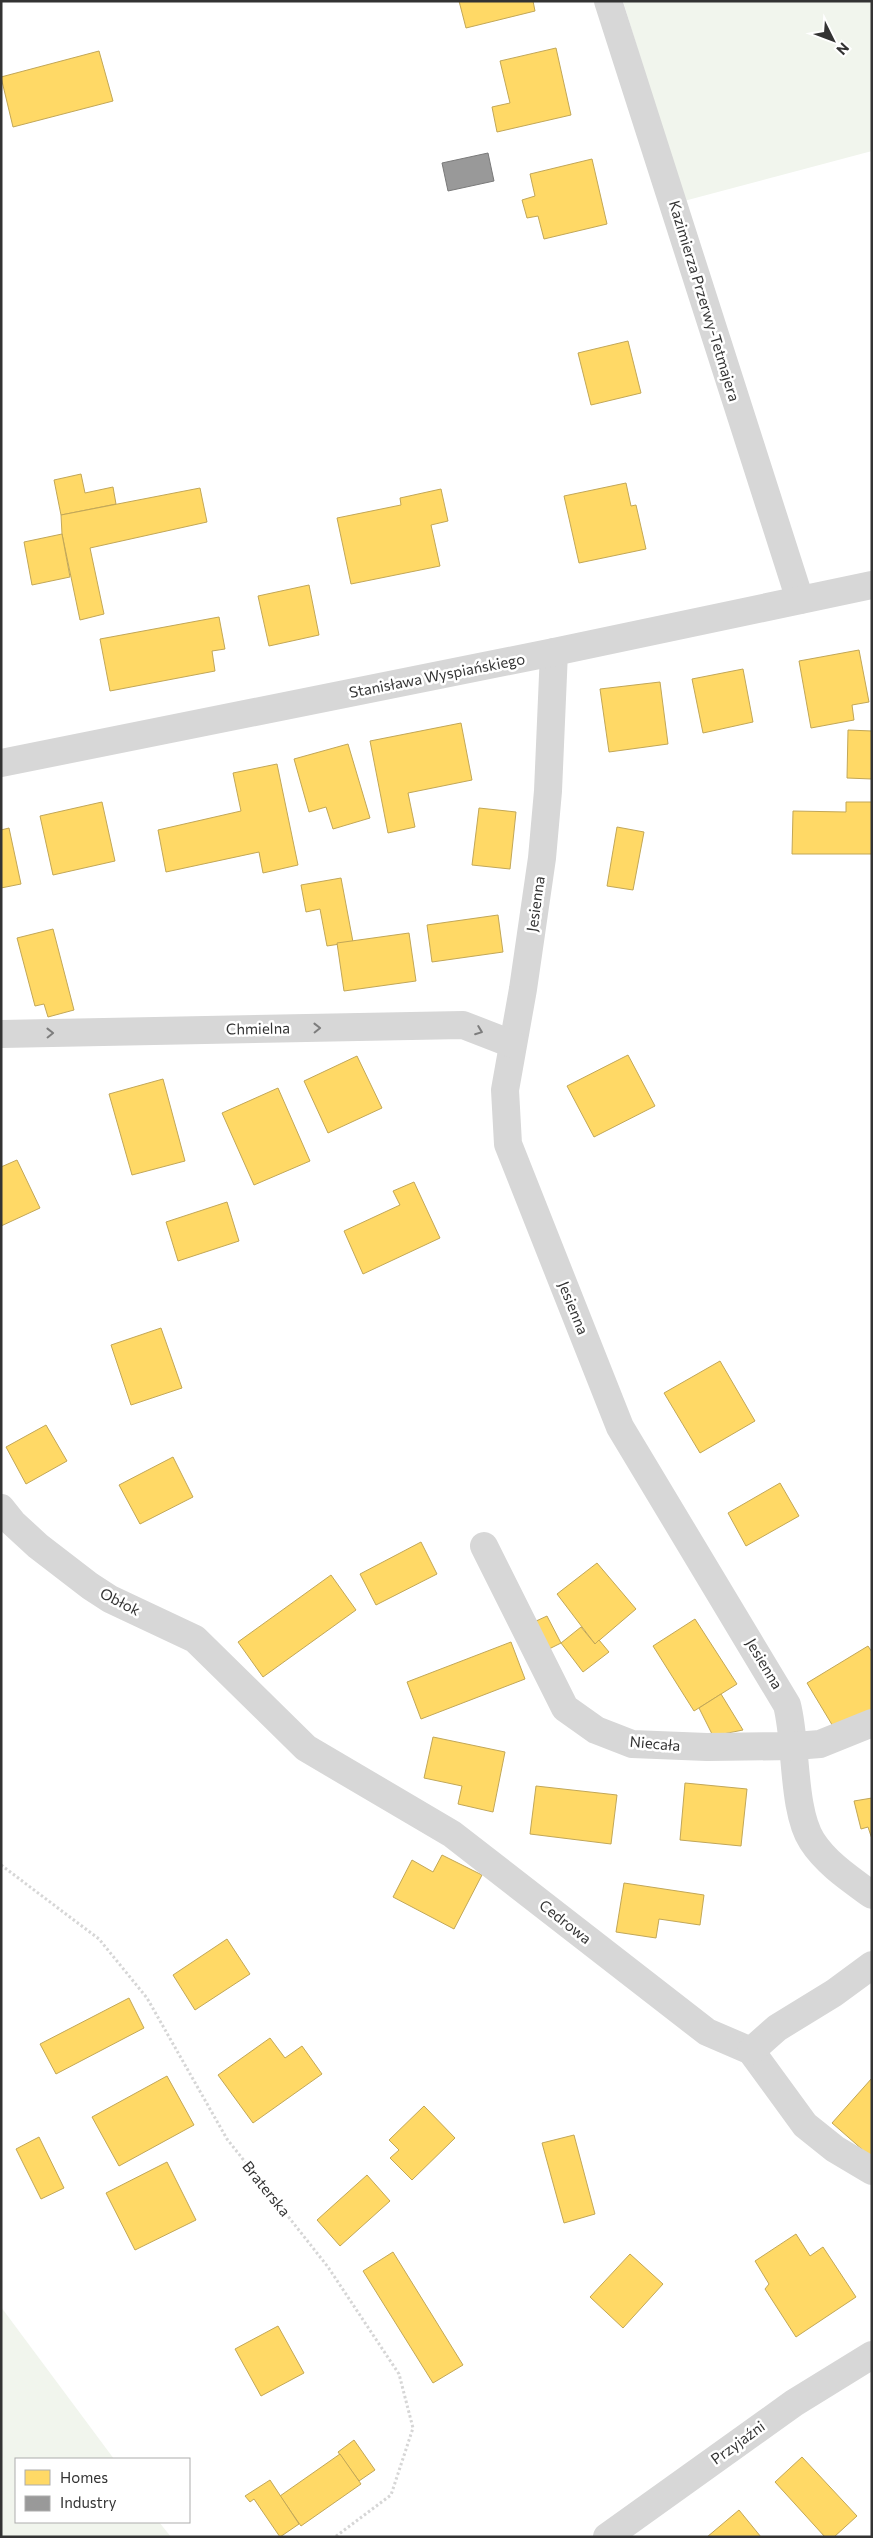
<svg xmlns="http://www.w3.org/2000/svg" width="873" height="2538" font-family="Commissioner,sans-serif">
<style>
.green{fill:#f1f5ed}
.homes{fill:#ffd966;stroke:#c2a757}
.industry{fill:#999;stroke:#7a7a7a}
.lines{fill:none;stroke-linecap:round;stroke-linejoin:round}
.path{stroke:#d6d6d6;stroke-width:3;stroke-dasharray:2.5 2.5;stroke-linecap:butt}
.minor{stroke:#d7d7d7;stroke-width:28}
.tertiary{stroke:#d7d7d7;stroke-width:28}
.oneway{stroke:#7d7d7d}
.labels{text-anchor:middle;stroke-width:5;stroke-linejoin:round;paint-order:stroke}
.street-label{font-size:15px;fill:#333;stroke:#fff}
</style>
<rect width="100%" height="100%" fill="#fff"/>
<g class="green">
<path d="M 623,1 L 872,1 L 872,151 L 684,201 Z"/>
<path d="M 1,2307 L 114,2459 L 16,2459 L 16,2522 L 159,2522 L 171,2537 L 1,2537 Z"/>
</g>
<g class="homes">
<path d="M 459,1 L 533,1 L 535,11 L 466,28 Z"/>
<path d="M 556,48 L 571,115 L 497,132 L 492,107 L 510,103 L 500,61 Z"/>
<path d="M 99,51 L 113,101 L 13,127 L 1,77 Z"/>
<path d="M 592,159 L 607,224 L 544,239 L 538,216 L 527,218 L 522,200 L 535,196 L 530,174 Z"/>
<path d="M 628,341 L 641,393 L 591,405 L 578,353 Z"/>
<path d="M 81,474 L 85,493 L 113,487 L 116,504 L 61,515 L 54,480 Z"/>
<path d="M 626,483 L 631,506 L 636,505 L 646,549 L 579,563 L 564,496 Z"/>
<path d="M 200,488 L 207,522 L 90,548 L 104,614 L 80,620 L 62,534 L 61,515 Z"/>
<path d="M 441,489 L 448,521 L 431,525 L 440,566 L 351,584 L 337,518 L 401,505 L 400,498 Z"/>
<path d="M 62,534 L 70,577 L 32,585 L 24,542 Z"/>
<path d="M 309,585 L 319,635 L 269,646 L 258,596 Z"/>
<path d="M 219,617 L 225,649 L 212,651 L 215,671 L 110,691 L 100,639 Z"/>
<path d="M 859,650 L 869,702 L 852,705 L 854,720 L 811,728 L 799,661 Z"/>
<path d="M 743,669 L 753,722 L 703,733 L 692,679 Z"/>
<path d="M 660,682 L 668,744 L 609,752 L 600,689 Z"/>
<path d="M 461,723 L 472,780 L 408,793 L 415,827 L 388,833 L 370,741 Z"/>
<path d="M 848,730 L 872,731 L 872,779 L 847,778 Z"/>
<path d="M 348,744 L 370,818 L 333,829 L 326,807 L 309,812 L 294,759 Z"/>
<path d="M 277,764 L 298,865 L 263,873 L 259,852 L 166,872 L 158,830 L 241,811 L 233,773 Z"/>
<path d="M 102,802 L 115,861 L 53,875 L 40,816 Z"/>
<path d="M 846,802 L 872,802 L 872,854 L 792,854 L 793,811 L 846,812 Z"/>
<path d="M 479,808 L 516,812 L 510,869 L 472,865 Z"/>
<path d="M 617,827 L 644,832 L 633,890 L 607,886 Z"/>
<path d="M 9,828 L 21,884 L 1,888 L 1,830 Z"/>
<path d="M 341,878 L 353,942 L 327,946 L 320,909 L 306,912 L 301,885 Z"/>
<path d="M 498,915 L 503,952 L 432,962 L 427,925 Z"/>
<path d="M 53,929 L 74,1010 L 48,1017 L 44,1004 L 35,1006 L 17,938 Z"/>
<path d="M 409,933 L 416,981 L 344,991 L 337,943 Z"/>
<path d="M 628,1055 L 655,1106 L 594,1137 L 567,1086 Z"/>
<path d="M 357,1056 L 382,1108 L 328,1133 L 304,1081 Z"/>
<path d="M 163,1079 L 185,1161 L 132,1175 L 109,1094 Z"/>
<path d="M 278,1088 L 310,1161 L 254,1185 L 222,1113 Z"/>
<path d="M 17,1160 L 40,1208 L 1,1226 L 1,1167 Z"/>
<path d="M 414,1182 L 440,1238 L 363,1274 L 344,1231 L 400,1205 L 393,1191 Z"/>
<path d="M 227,1202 L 239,1241 L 178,1261 L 166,1222 Z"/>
<path d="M 161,1328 L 182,1388 L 131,1405 L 111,1345 Z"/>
<path d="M 720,1361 L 755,1421 L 700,1453 L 664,1393 Z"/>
<path d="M 46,1425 L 67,1461 L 26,1484 L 6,1447 Z"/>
<path d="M 173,1457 L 193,1497 L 140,1524 L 119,1485 Z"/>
<path d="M 780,1483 L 799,1516 L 746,1546 L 728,1513 Z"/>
<path d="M 421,1542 L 437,1574 L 376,1605 L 360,1574 Z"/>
<path d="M 597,1563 L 636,1609 L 595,1644 L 557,1594 Z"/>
<path d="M 331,1575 L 356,1610 L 263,1677 L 238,1642 Z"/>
<path d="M 547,1616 L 561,1643 L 547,1650 L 534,1622 Z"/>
<path d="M 695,1619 L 737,1684 L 694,1711 L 653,1646 Z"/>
<path d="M 581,1627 L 595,1644 L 599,1640 L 609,1652 L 583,1672 L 561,1643 Z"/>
<path d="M 511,1642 L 525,1679 L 421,1719 L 407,1682 Z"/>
<path d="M 868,1646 L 872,1652 L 872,1712 L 837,1733 L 807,1683 Z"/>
<path d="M 721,1694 L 743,1730 L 713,1736 L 699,1708 Z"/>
<path d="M 433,1737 L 505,1752 L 493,1812 L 458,1804 L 462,1786 L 424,1778 Z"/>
<path d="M 685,1783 L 747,1789 L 741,1846 L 680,1840 Z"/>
<path d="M 536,1786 L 617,1795 L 611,1844 L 530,1834 Z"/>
<path d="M 872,1798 L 872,1839 L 868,1827 L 861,1829 L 854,1801 Z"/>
<path d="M 442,1855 L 482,1875 L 454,1929 L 393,1897 L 412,1860 L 433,1872 Z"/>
<path d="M 624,1883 L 704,1895 L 700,1925 L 659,1919 L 656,1938 L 616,1932 Z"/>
<path d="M 227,1939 L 250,1974 L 195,2010 L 173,1975 Z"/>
<path d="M 129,1998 L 144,2028 L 56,2074 L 40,2044 Z"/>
<path d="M 270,2038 L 285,2058 L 302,2046 L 322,2074 L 253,2123 L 218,2075 Z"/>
<path d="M 167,2076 L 194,2125 L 119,2166 L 92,2117 Z"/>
<path d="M 872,2078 L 872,2158 L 832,2123 Z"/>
<path d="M 424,2106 L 455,2138 L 412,2180 L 390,2158 L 399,2150 L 389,2140 Z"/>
<path d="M 574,2135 L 595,2214 L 564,2223 L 542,2143 Z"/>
<path d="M 39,2137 L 64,2188 L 41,2199 L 16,2149 Z"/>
<path d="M 167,2162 L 196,2220 L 135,2250 L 106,2193 Z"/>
<path d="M 367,2175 L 390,2201 L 340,2246 L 317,2220 Z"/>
<path d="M 796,2234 L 810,2256 L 823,2247 L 856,2297 L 796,2337 L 765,2289 L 769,2284 L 755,2261 Z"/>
<path d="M 393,2252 L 463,2365 L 433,2383 L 363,2271 Z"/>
<path d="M 630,2254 L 663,2284 L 623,2328 L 590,2297 Z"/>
<path d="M 278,2326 L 304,2373 L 261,2396 L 235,2349 Z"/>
<path d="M 354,2440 L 375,2470 L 359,2481 L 338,2452 Z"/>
<path d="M 340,2454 L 361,2484 L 301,2526 L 280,2496 Z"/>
<path d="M 802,2457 L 857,2516 L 834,2537 L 825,2537 L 775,2482 Z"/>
<path d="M 270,2480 L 299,2524 L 280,2537 L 254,2499 L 250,2502 L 245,2496 Z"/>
<path d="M 739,2510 L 761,2537 L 707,2537 Z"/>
</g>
<path class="industry" d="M 488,153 L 494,181 L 448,191 L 442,163 Z"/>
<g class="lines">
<path class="path" d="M 1,1865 L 99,1939 L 147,1998 L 227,2139 L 328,2267 L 399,2374 L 413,2428 L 391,2495 L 335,2537"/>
<g class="minor">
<path d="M 608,1 L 800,600"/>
<path d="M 554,652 L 548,791 L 542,858 L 523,989 L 505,1090 L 508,1144 L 620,1427 L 787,1705 C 797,1743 792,1810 812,1841 C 826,1863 850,1879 872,1895"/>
<path d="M 1,1034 L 463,1025 L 512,1044"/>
<path d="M 1,1508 L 13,1523 L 38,1546 L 90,1586 L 110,1599 L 195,1639 L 306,1748 L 452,1834 L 707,2032 L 751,2051 L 805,2125 L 835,2149 L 872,2171"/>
<path d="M 484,1546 L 565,1708 L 596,1730 L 632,1744 L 707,1747 L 795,1746 L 820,1744 L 872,1723"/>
<path d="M 751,2051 L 777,2028 L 834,1993 L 872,1965"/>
</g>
<g class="tertiary">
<path d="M 1,763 L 554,652 L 872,585"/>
<path d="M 607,2537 L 794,2403 L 872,2355"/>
</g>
</g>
<defs><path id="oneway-chevron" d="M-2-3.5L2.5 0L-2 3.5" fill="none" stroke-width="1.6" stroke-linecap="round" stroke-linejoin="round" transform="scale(1.25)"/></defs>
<g class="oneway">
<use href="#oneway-chevron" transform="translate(317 1028) rotate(-1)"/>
<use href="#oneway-chevron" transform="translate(479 1031) rotate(21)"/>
<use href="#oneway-chevron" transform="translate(50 1033) rotate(-1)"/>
</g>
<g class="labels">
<g class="street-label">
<text transform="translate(704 301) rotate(73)" y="5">Kazimierza Przerwy-Tetmajera</text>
<text transform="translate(437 676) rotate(-11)" y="5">Stanisława Wyspiańskiego</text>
<text transform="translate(536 904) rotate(-82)" y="5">Jesienna</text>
<text transform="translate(258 1029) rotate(-1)" y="5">Chmielna</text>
<text transform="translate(573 1308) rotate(68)" y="5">Jesienna</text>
<text transform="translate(120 1602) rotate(27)" y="5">Obłok</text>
<text transform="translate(764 1664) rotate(59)" y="5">Jesienna</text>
<text transform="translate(655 1744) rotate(5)" y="5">Niecała</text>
<text transform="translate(565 1922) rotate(38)" y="5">Cedrowa</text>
<text transform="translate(266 2189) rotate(51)" y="5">Braterska</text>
<text transform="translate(738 2443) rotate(-36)" y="5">Przyjaźni</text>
</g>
</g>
<rect width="873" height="2538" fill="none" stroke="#333333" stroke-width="5"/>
<rect x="15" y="2458" width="175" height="65" fill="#ffffff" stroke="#adadad"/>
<rect x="25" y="2470" width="25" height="15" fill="#ffd966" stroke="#adadad"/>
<text x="60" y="2483" font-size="15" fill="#333333">Homes</text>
<rect x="25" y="2496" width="25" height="15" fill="#999999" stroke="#adadad"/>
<text x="60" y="2508" font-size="15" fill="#333333">Industry</text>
<g transform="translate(833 40) rotate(132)" stroke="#ffffff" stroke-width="4" paint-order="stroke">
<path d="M0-4L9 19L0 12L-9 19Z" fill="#333333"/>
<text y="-8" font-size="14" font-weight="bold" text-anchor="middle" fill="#333333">N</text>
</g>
</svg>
